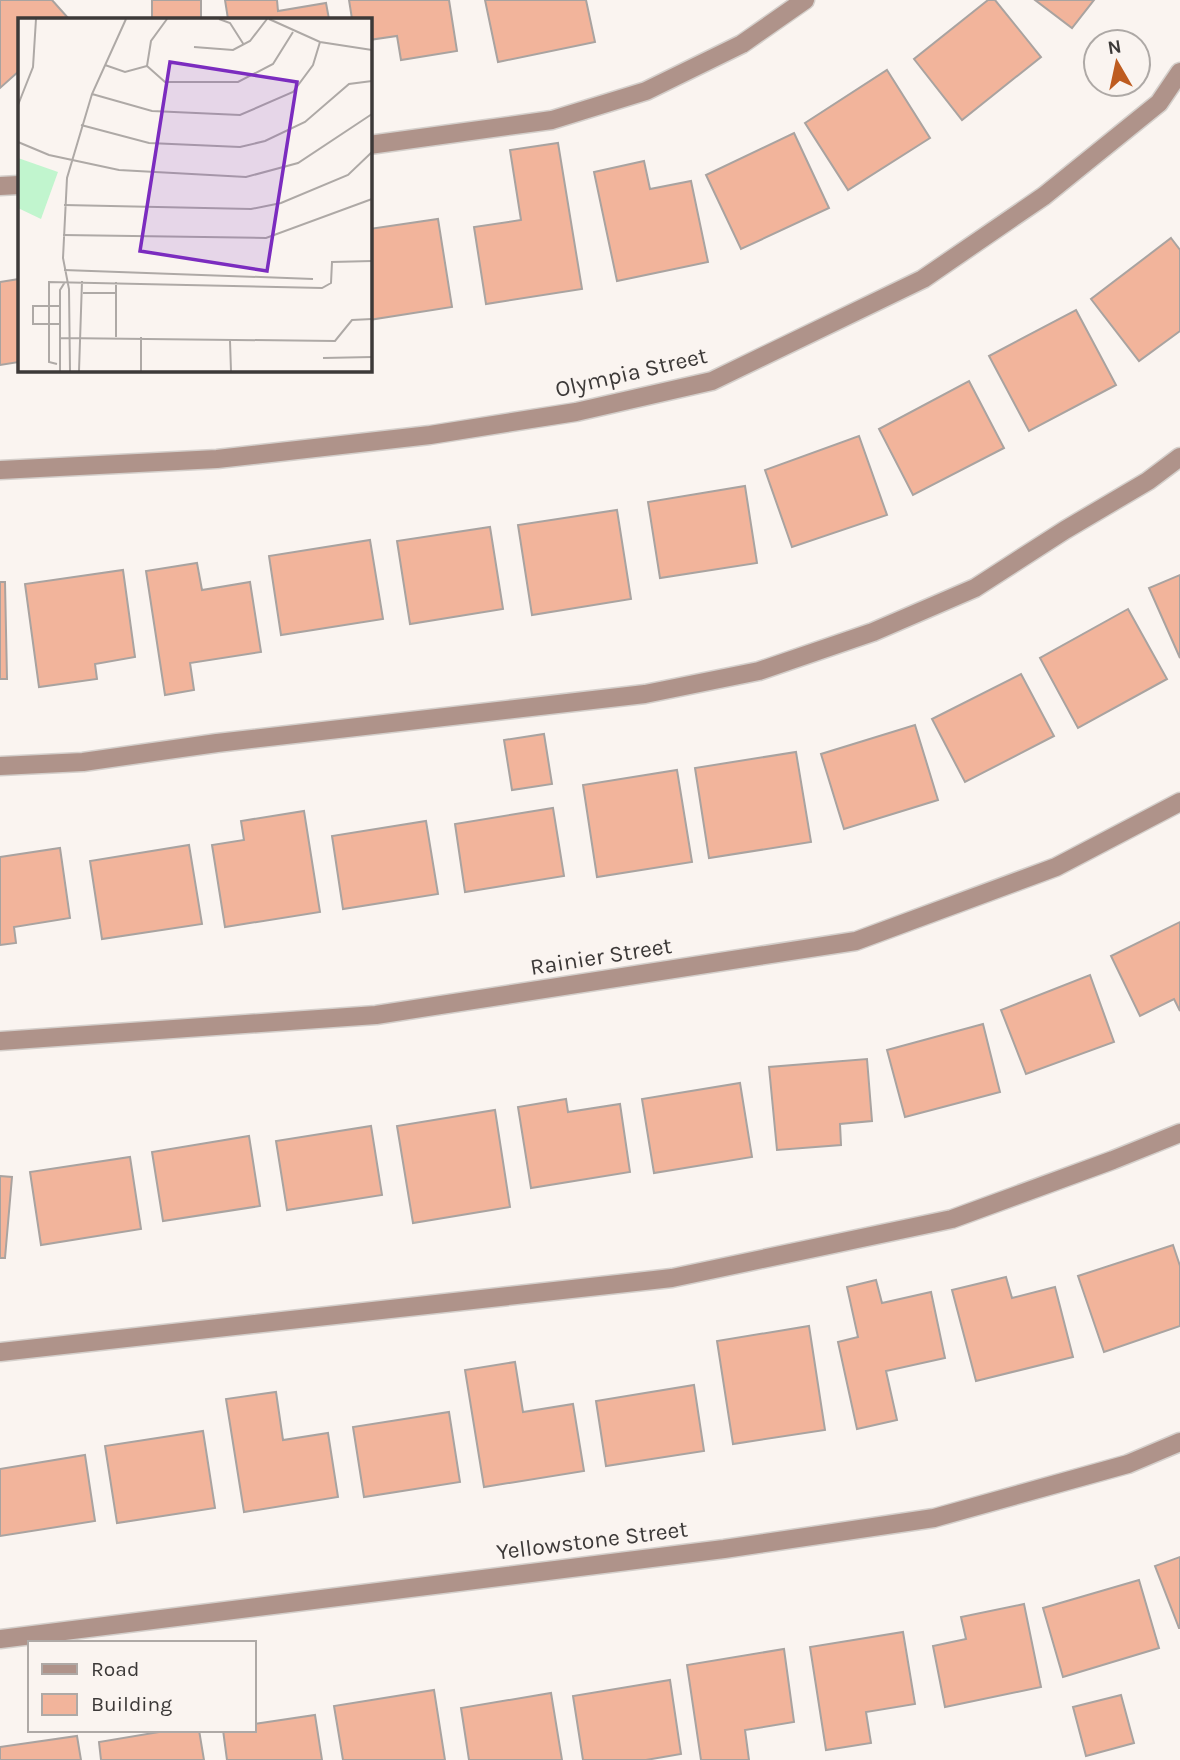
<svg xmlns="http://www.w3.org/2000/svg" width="1180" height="1760" font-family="Karla,sans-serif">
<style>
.building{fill:#f2b49b;stroke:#a9a3a0;stroke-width:2}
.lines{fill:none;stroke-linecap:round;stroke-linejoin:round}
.minor-casing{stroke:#d4cfcb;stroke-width:21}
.minor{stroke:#af938a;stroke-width:18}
.labels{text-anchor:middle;stroke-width:5;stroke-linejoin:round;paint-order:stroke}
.street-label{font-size:23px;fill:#3c3938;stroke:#faf4f0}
.inset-road{fill:none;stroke:#aea9a6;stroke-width:2}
.view{fill:#7b2cbf;fill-opacity:0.15;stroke:#7b2cbf;stroke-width:3.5}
.inset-edge{fill:none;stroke:#3c3938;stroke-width:3.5}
</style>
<rect width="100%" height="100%" fill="#faf4f0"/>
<g class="building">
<path d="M 0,0 L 52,0 L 69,19 L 19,19 L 19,71 L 0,88 Z"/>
<rect x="152" y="0" width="49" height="19"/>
<path d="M 225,0 L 277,0 L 278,11 L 326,3 L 329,19 L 228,19 Z"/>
<path d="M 349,0 L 449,0 L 457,51 L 401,60 L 397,36 L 369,40 L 369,19 L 352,19 Z"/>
<path d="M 485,0 L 586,0 L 595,42 L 498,62 Z"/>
<path d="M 988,0 L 995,0 L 1041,57 L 962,120 L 914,59 Z"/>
<path d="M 1035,0 L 1094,0 L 1072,28 Z"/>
<path d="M 887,70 L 930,138 L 848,190 L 805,123 Z"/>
<path d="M 794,133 L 829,208 L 741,249 L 706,175 Z"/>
<path d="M 558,143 L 582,289 L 486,304 L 474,227 L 521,220 L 510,150 Z"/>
<path d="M 644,161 L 650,189 L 691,181 L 708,262 L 617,281 L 594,172 Z"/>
<path d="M 438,219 L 452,307 L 369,320 L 369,229 Z"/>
<path d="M 1171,238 L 1180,250 L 1180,331 L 1139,361 L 1091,299 Z"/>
<path d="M 19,279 L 19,362 L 0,365 L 0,282 Z"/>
<path d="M 1076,310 L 1116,385 L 1029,431 L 989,356 Z"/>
<path d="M 969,381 L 1004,448 L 913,495 L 879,429 Z"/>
<path d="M 859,436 L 887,515 L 792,547 L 765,470 Z"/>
<path d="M 745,486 L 757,563 L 660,578 L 648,502 Z"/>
<path d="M 617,510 L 631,599 L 532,615 L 518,525 Z"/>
<path d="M 490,527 L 503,609 L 410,624 L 397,541 Z"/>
<path d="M 370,540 L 383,619 L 281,635 L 269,556 Z"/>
<path d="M 197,563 L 202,590 L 250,582 L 261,652 L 190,663 L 194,690 L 165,695 L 146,571 Z"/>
<path d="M 123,570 L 135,657 L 95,664 L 97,679 L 39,687 L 25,584 Z"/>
<path d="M 1180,575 L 1180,658 L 1149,588 Z"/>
<path d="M 0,582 L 5,582 L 7,679 L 0,679 Z"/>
<path d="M 1128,609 L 1167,679 L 1078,728 L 1040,658 Z"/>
<path d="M 1021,674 L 1054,736 L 965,782 L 932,719 Z"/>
<path d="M 915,725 L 938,800 L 844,829 L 821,754 Z"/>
<path d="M 544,734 L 552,784 L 512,790 L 504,740 Z"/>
<path d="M 796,752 L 811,842 L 709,858 L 695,768 Z"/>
<path d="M 677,770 L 692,862 L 597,877 L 583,785 Z"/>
<path d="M 553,808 L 564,876 L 465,892 L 455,824 Z"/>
<path d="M 304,811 L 320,912 L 225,927 L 212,845 L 244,840 L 241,821 Z"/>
<path d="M 426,821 L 438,894 L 343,909 L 332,836 Z"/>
<path d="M 189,845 L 202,924 L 102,939 L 90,861 Z"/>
<path d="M 60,848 L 70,918 L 14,927 L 16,943 L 0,945 L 0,857 Z"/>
<path d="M 1180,922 L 1180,1011 L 1174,999 L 1140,1016 L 1111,956 Z"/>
<path d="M 1090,975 L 1114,1042 L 1026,1074 L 1001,1010 Z"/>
<path d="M 983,1024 L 1000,1092 L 905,1117 L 887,1050 Z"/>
<path d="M 867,1059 L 872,1121 L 840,1124 L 841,1145 L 777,1150 L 769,1067 Z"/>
<path d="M 740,1083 L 752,1157 L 654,1173 L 642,1099 Z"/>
<path d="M 566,1099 L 568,1112 L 620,1104 L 630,1172 L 531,1188 L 518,1107 Z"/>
<path d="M 495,1110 L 510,1207 L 413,1223 L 397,1126 Z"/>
<path d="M 371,1126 L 382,1195 L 287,1210 L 276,1141 Z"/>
<path d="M 249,1136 L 260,1206 L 163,1221 L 152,1152 Z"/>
<path d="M 130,1157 L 141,1229 L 41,1245 L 30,1172 Z"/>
<path d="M 0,1176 L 12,1177 L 5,1258 L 0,1258 Z"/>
<path d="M 1173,1245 L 1180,1266 L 1180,1326 L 1104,1352 L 1078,1276 Z"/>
<path d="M 1006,1277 L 1012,1298 L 1055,1287 L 1073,1357 L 976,1381 L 952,1290 Z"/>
<path d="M 876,1280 L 882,1303 L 931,1292 L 945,1358 L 886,1371 L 897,1420 L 857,1429 L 838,1342 L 858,1337 L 847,1287 Z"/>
<path d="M 809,1326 L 825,1430 L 733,1444 L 717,1341 Z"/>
<path d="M 515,1362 L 523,1412 L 573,1404 L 584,1471 L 484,1487 L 465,1370 Z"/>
<path d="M 694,1385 L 704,1451 L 606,1466 L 596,1401 Z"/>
<path d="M 276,1392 L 283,1440 L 328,1433 L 338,1497 L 244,1512 L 226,1399 Z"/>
<path d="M 449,1412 L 460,1482 L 364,1497 L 353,1427 Z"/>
<path d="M 203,1431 L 215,1508 L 117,1523 L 105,1446 Z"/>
<path d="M 85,1455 L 95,1521 L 0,1536 L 0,1469 Z"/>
<path d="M 1180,1557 L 1180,1628 L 1179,1628 L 1155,1566 Z"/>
<path d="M 1139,1580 L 1159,1648 L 1063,1677 L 1043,1608 Z"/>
<path d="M 1024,1604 L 1041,1687 L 945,1707 L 933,1646 L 966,1639 L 961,1617 Z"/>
<path d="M 903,1632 L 915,1704 L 866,1712 L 871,1743 L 826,1750 L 810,1647 Z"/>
<path d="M 784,1649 L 794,1722 L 745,1730 L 749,1760 L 701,1760 L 687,1665 Z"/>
<path d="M 670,1680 L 681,1754 L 646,1760 L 583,1760 L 573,1696 Z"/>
<path d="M 434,1690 L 445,1760 L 343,1760 L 334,1706 Z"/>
<path d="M 551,1693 L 562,1760 L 469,1760 L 461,1708 Z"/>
<path d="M 1121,1695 L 1134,1743 L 1086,1756 L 1073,1707 Z"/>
<path d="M 315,1715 L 322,1760 L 227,1760 L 223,1730 L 254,1730 L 254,1724 Z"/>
<path d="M 171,1730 L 199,1730 L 204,1760 L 101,1760 L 99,1742 Z"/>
<path d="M 77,1736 L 81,1760 L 0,1760 L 0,1747 Z"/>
</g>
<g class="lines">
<defs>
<g id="minor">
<path d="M 369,145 L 552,120 L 646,91 L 742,44 L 805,0"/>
<path d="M 0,186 L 19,185"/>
<path d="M 0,470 L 217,459 L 430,435 L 576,412 L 712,381 L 923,279 L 1044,196 L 1159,103 L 1180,72"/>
<path d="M 0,766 L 83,762 L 217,743 L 645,694 L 759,671 L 873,632 L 975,588 L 1065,530 L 1148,481 L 1180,457"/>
<path d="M 0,1041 L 376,1015 L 856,941 L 1056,867 L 1180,802"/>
<path d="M 0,1352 L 672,1278 L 952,1219 L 1113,1160 L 1180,1133"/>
<path d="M 0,1639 L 724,1549 L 934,1518 L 1128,1464 L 1180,1442"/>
</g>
</defs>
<use href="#minor" class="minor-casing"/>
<use href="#minor" class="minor"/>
</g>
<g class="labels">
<g class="street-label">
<text transform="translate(631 372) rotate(-13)" y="8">Olympia Street</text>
<text transform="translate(601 956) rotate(-9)" y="8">Rainier Street</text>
<text transform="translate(592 1540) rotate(-7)" y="8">Yellowstone Street</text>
</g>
</g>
<g transform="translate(18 18)">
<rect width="354" height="354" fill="#faf4f0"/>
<path d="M 0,140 L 40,154 L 23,201 L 0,190 Z" fill="#c1f5ce"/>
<path class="inset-road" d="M 201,1 L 212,5 L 226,27M 251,1 L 302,24 L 354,32M 176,29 L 215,32 L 232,23 L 249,1M 87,47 L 107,54 L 129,48 L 133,23 L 149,1M 129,48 L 147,64 L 220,64 L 255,46 L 275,14M 74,76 L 134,93 L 222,97 L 275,74 L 295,47 L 302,24M 0,87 L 15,49 L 18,1M 63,107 L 131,125 L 222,129 L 247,123 L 287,104 L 331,66 L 354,63M 0,124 L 31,137 L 101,152 L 228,159 L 280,145 L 354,96M 46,187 L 233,191 L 263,185 L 330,157 L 354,134M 45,217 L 248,220 L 354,181M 46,252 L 295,261M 65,275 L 98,275M 42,288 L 31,288 L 31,306 L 42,306M 98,319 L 98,264M 123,319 L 123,353M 42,320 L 317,323 L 334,302 L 354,301M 212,323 L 213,353M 305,340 L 354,339M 39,346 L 31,344 L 31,306 L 15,306 L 15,288 L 31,288 L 31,264 L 304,270 L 313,265 L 314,244 L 354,243M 42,353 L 42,272 L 47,264M 52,353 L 51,271 L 45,240 L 49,160 L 74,76 L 108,1M 61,353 L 64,263"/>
<path class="view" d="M 152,44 L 279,64 L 249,253 L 122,233 Z"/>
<rect width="354" height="354" class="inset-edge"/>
</g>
<rect x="28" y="1641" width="228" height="91" fill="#faf4f0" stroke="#aea9a6" stroke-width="2"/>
<rect x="42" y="1664" width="35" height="10" fill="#af938a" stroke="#aea9a6" stroke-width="2"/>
<text x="91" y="1676" font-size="21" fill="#3c3938">Road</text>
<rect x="42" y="1694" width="35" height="21" fill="#f2b49b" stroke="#aea9a6" stroke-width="2"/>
<text x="91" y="1711" font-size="21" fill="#3c3938">Building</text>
<g transform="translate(1117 63) rotate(351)"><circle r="33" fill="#faf4f0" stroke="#aea9a6" stroke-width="2"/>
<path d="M0-5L12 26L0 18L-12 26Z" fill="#be5c20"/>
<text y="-10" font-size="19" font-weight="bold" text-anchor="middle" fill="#3c3938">N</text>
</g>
</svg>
